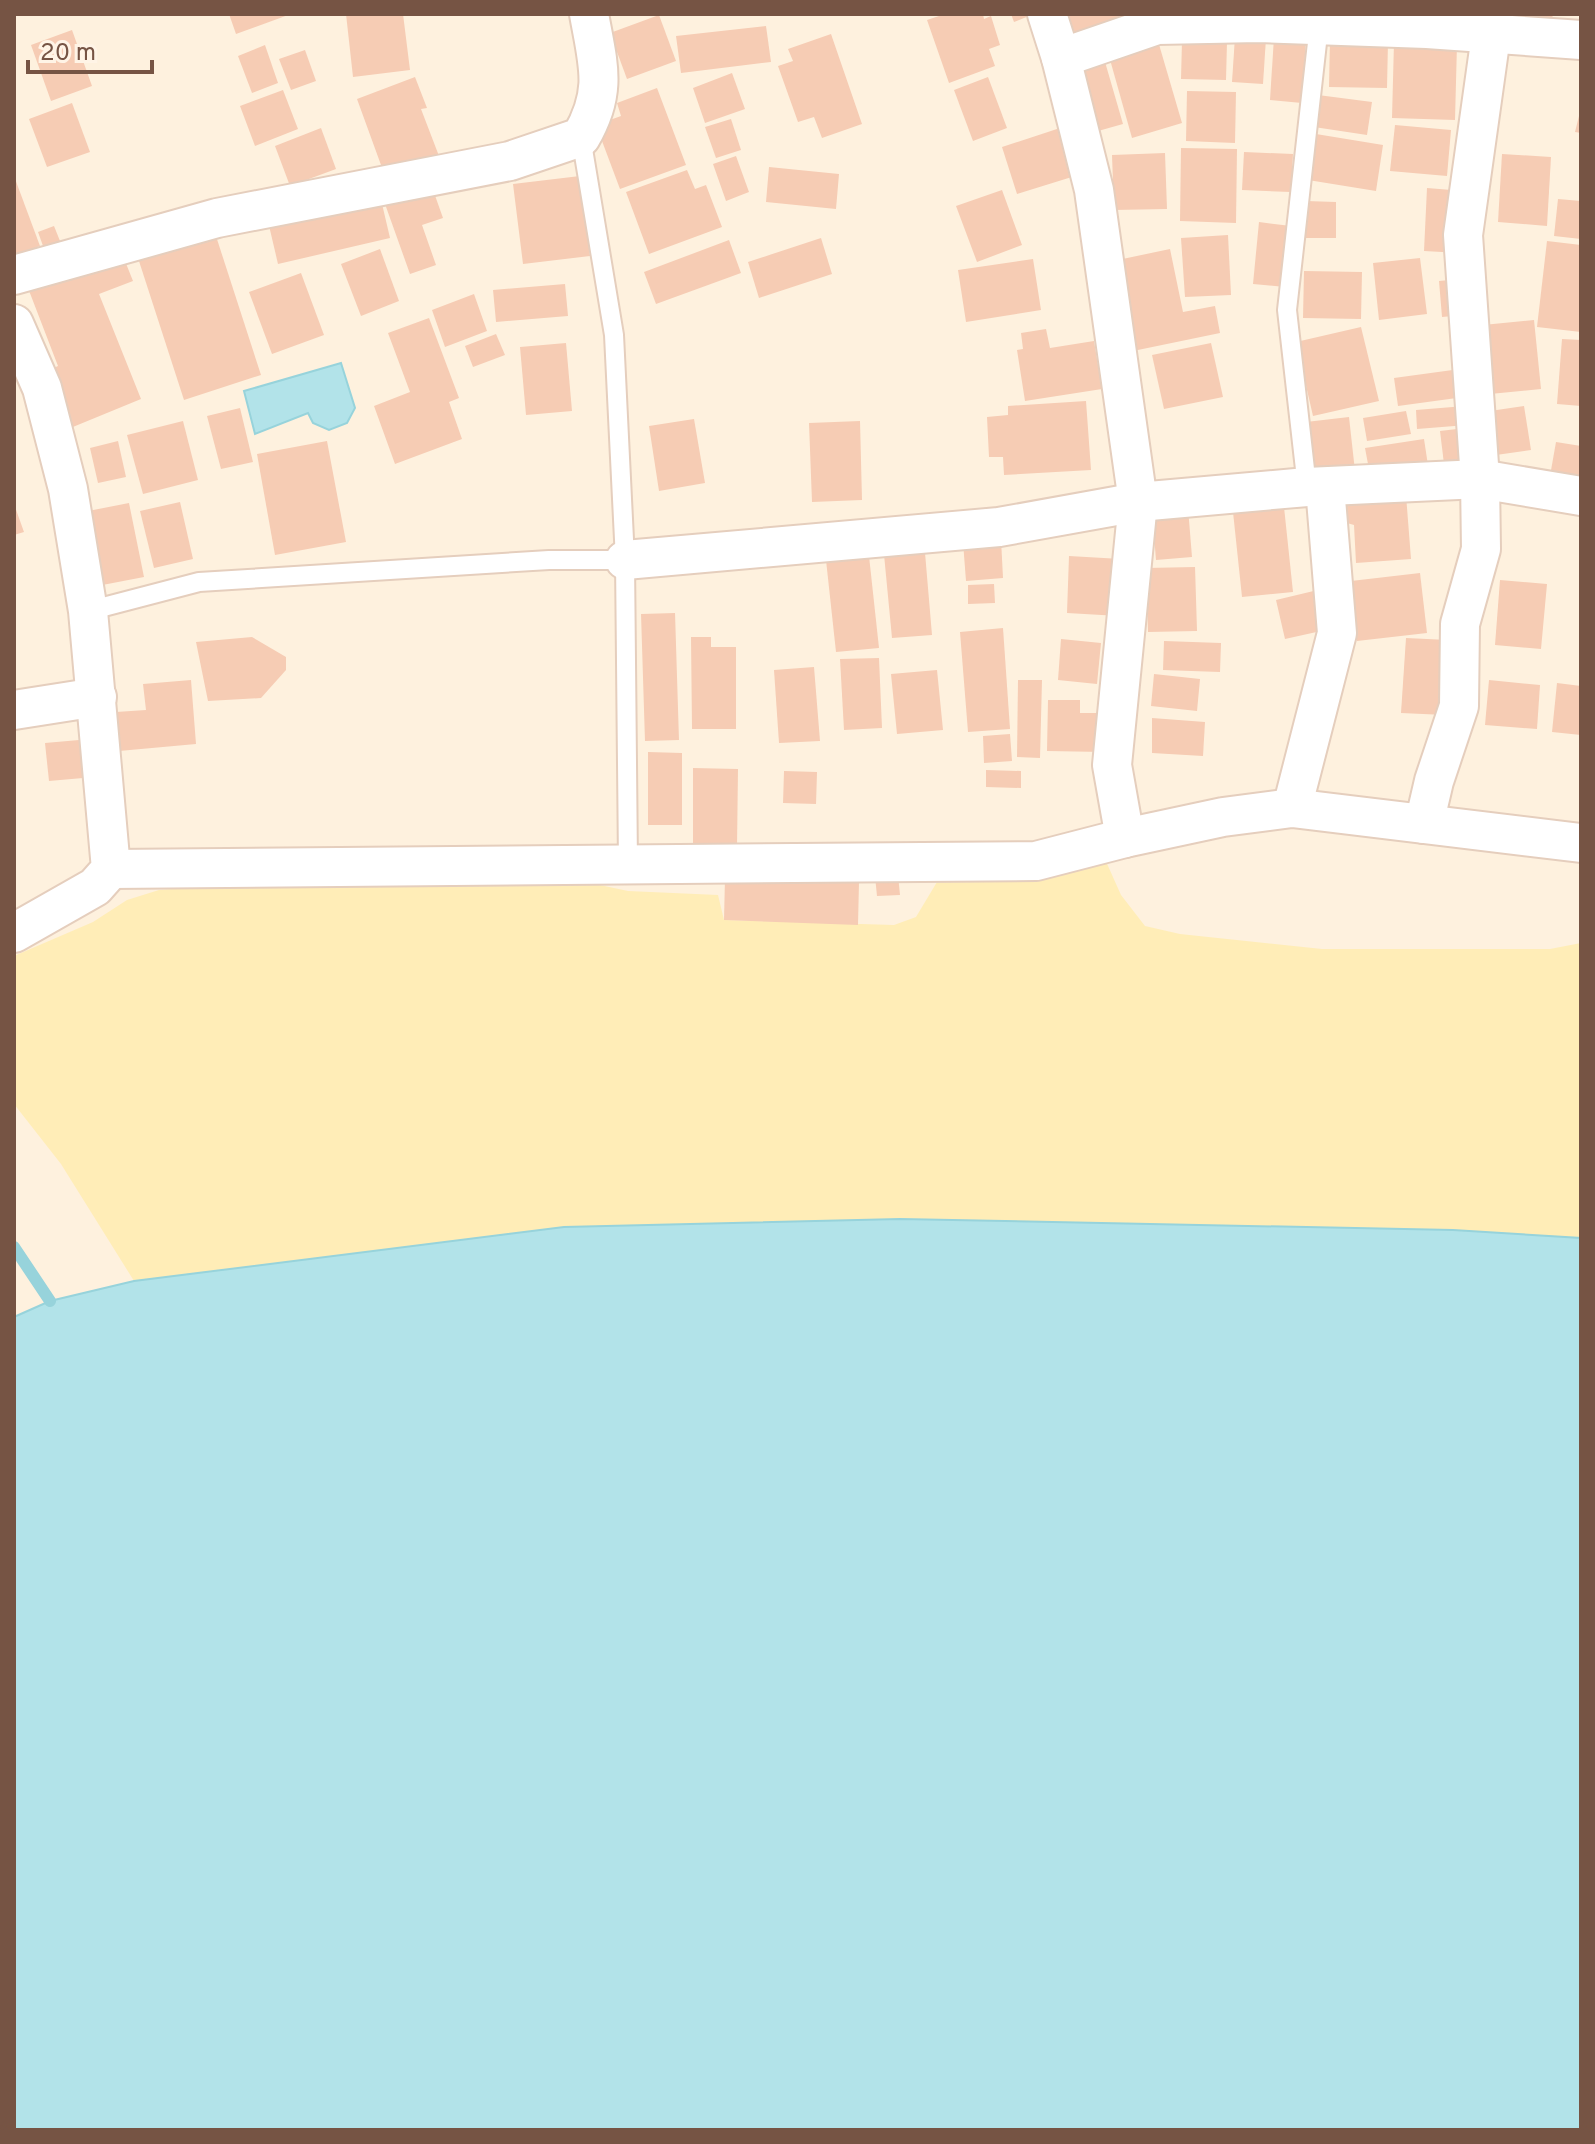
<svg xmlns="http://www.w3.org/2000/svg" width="1595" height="2144" font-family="Overpass,sans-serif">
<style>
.sand{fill:#ffedb7}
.water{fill:#b2e3e9;stroke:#97d3db;stroke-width:2}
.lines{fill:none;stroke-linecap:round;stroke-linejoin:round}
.stream{stroke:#97d3db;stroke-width:12}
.building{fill:#f6ccb4}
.service-casing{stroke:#e5cebd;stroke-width:22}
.minor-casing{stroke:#e5cebd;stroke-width:42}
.service{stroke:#fff;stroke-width:18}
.minor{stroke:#fff;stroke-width:38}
</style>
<rect width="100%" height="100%" fill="#fef1de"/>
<path class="sand" d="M 1104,857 L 1121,895 L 1145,926 L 1180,934 L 1322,949 L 1550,949 L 1581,943 L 1581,1238 L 1452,1230 L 900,1219 L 564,1227 L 134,1281 L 61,1164 L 14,1104 L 14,956 L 93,922 L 127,900 L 159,890 L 222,885 L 581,881 L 628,891 L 718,895 L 724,920 L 894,925 L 916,917 L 940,877 Z"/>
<g class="water">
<path d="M 341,363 L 355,408 L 347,423 L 329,430 L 313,423 L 308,413 L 255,434 L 244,391 Z"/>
<path d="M 900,1219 L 1453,1230 L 1581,1238 L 1581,2130 L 14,2130 L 14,1317 L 50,1301 L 134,1281 L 564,1227 Z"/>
</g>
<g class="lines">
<path class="stream" d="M 14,1247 L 50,1301"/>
</g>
<g class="building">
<path d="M 229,14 L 291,14 L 236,34 Z"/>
<path d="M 346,14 L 403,14 L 410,70 L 353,77 Z"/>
<path d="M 945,14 L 983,14 L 984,19 L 991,16 L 1000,45 L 989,49 L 995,66 L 949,83 L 927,20 Z"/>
<path d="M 1011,14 L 1034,14 L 1014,22 Z"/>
<path d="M 1058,14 L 1132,14 L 1070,44 Z"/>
<path d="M 1527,14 L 1553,14 L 1552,19 Z"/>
<path d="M 659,15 L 676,61 L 627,79 L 610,33 Z"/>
<path d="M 766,26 L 771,62 L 681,73 L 676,36 Z"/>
<path d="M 72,30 L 92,86 L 51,101 L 31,45 Z"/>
<path d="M 831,34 L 862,124 L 822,138 L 814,117 L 798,122 L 778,66 L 793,61 L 788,49 Z"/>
<path d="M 1235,37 L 1266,38 L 1263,84 L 1232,82 Z"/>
<path d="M 1274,37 L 1306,39 L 1302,103 L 1270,100 Z"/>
<path d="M 1330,39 L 1388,41 L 1387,88 L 1329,87 Z"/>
<path d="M 1158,41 L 1182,123 L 1132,138 L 1109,56 Z"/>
<path d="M 1182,41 L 1227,42 L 1226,80 L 1181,79 Z"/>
<path d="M 1394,42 L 1457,44 L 1455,120 L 1392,118 Z"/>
<path d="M 265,45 L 278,83 L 252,93 L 238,56 Z"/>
<path d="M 305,50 L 316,81 L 291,90 L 279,59 Z"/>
<path d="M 1103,55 L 1123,124 L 1091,133 L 1072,64 Z"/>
<path d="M 732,73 L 745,109 L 705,123 L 693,88 Z"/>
<path d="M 415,77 L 427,108 L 421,109 L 439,156 L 385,176 L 357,99 Z"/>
<path d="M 988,77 L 1007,128 L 973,141 L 954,90 Z"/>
<path d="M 657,88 L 686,165 L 620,189 L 596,125 L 621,116 L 617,103 Z"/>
<path d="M 283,90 L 298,129 L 255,146 L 240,106 Z"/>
<path d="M 1187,91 L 1236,92 L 1235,143 L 1186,141 Z"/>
<path d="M 1318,95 L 1372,102 L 1367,135 L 1314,127 Z"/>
<path d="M 72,103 L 90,152 L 47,167 L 29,119 Z"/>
<path d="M 1580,112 L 1581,112 L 1581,133 L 1575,132 Z"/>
<path d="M 731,119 L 741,150 L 716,158 L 705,127 Z"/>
<path d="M 1395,125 L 1451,130 L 1447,176 L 1390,171 Z"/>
<path d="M 321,128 L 336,169 L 290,186 L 275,146 Z"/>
<path d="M 1060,128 L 1075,176 L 1017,194 L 1002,147 Z"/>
<path d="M 1316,134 L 1383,145 L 1376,191 L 1308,180 Z"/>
<path d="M 1181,148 L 1237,149 L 1236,223 L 1180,221 Z"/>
<path d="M 1244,152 L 1293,154 L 1291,192 L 1242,190 Z"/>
<path d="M 1165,153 L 1167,209 L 1114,210 L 1112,155 Z"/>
<path d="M 1502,154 L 1551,157 L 1547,226 L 1498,222 Z"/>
<path d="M 736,156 L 749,192 L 726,201 L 713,164 Z"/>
<path d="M 769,167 L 839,174 L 836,209 L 766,202 Z"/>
<path d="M 687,170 L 695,189 L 706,185 L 722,227 L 649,254 L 626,192 Z"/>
<path d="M 14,176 L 40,246 L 14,256 Z"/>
<path d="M 580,176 L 590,256 L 523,264 L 513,184 Z"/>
<path d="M 432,187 L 443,218 L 422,225 L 436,265 L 410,274 L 385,204 Z"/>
<path d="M 1427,188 L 1464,191 L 1460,253 L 1424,251 Z"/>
<path d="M 1002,190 L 1022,245 L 977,262 L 956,206 Z"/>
<path d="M 379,191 L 390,238 L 278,264 L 267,217 Z"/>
<path d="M 1558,199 L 1581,201 L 1581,239 L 1554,236 Z"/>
<path d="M 1306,201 L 1336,202 L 1336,238 L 1305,238 Z"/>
<path d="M 1259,222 L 1291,226 L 1285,287 L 1253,284 Z"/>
<path d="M 54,226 L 64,251 L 47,257 L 38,232 Z"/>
<path d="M 215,233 L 261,375 L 184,400 L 138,258 Z"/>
<path d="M 1228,235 L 1231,295 L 1185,297 L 1181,238 Z"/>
<path d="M 821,238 L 832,274 L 759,298 L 748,262 Z"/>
<path d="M 729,240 L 741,273 L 656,304 L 644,272 Z"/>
<path d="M 1547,241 L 1581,245 L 1581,332 L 1537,327 Z"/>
<path d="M 380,249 L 399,301 L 361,316 L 341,264 Z"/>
<path d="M 1170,249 L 1183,312 L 1215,306 L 1220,333 L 1133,351 L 1113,261 Z"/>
<path d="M 121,251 L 133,281 L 99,294 L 141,399 L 68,429 L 45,372 L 58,366 L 28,288 Z"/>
<path d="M 1420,258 L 1427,314 L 1379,320 L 1373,263 Z"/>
<path d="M 1033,259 L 1041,310 L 966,322 L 958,270 Z"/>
<path d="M 1304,271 L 1362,272 L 1361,319 L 1303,318 Z"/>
<path d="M 301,273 L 324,335 L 272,354 L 249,292 Z"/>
<path d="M 1460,279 L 1464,315 L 1442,317 L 1439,281 Z"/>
<path d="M 565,284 L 568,316 L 496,322 L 493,290 Z"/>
<path d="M 474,294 L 487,331 L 445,347 L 432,310 Z"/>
<path d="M 429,318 L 459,398 L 449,402 L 462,439 L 395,464 L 374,406 L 410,392 L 388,333 Z"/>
<path d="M 1534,320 L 1541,389 L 1490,394 L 1483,325 Z"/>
<path d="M 1361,327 L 1379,401 L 1313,416 L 1296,342 Z"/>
<path d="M 1046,329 L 1050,348 L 1094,341 L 1102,389 L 1025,401 L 1017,350 L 1023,349 L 1021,333 Z"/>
<path d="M 496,334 L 505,355 L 473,367 L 465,346 Z"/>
<path d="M 1562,339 L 1581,340 L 1581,406 L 1557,404 Z"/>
<path d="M 566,343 L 572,411 L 526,415 L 520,347 Z"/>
<path d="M 1211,343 L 1223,397 L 1164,409 L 1152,355 Z"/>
<path d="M 1460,369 L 1464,397 L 1398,406 L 1394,378 Z"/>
<path d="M 1086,401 L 1091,470 L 1004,475 L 1003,457 L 989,457 L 987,417 L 1008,415 L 1008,406 Z"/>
<path d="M 1465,406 L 1467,425 L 1417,429 L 1416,410 Z"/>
<path d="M 1524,406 L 1531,450 L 1496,455 L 1490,411 Z"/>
<path d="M 240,408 L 253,462 L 221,469 L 207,416 Z"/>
<path d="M 1406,411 L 1411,434 L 1367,441 L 1363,418 Z"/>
<path d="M 1349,417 L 1355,471 L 1312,476 L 1306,422 Z"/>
<path d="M 694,419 L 705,483 L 659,491 L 649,426 Z"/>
<path d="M 183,421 L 198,480 L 143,494 L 127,435 Z"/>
<path d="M 860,421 L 862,500 L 812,502 L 809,423 Z"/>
<path d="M 1457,429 L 1462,462 L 1444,464 L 1440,431 Z"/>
<path d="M 1424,439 L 1429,472 L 1371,480 L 1365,448 Z"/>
<path d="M 118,441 L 126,477 L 98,483 L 90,448 Z"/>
<path d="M 327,441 L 346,542 L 275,555 L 257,454 Z"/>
<path d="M 1556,442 L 1581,446 L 1581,480 L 1550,476 Z"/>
<path d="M 1406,495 L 1411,559 L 1356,563 L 1354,525 L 1340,521 L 1339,499 Z"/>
<path d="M 180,502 L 193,559 L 154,568 L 140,511 Z"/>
<path d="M 129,503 L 144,577 L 92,587 L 78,513 Z"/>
<path d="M 14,504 L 24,532 L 14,535 Z"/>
<path d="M 1284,507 L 1293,592 L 1242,597 L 1233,512 Z"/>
<path d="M 1188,508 L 1192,557 L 1156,560 L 1152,511 Z"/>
<path d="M 1001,539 L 1003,578 L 966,581 L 963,542 Z"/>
<path d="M 924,541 L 932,635 L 892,638 L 883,544 Z"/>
<path d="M 869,556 L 879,648 L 836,652 L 826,560 Z"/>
<path d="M 1069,556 L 1121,559 L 1119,616 L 1067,613 Z"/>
<path d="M 1195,567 L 1197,631 L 1148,632 L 1146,568 Z"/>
<path d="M 1420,573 L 1427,633 L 1357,641 L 1351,581 Z"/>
<path d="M 1500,580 L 1547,584 L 1541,649 L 1495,645 Z"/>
<path d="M 994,584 L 995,603 L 968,604 L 968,585 Z"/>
<path d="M 1322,589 L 1330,629 L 1285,639 L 1276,600 Z"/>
<path d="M 675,613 L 679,740 L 645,741 L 641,614 Z"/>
<path d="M 1003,628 L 1010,729 L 968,732 L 960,632 Z"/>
<path d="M 252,637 L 286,657 L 286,670 L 261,698 L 208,701 L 196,642 Z"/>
<path d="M 691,637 L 711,637 L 711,647 L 736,647 L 736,729 L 692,729 Z"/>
<path d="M 1406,638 L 1448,640 L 1445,715 L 1401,713 Z"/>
<path d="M 1061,639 L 1101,643 L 1097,684 L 1058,680 Z"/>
<path d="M 1164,641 L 1221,643 L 1220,672 L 1163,670 Z"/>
<path d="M 879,658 L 882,728 L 844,730 L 840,659 Z"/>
<path d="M 814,667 L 820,741 L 779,743 L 774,670 Z"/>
<path d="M 937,670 L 943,730 L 897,734 L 891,674 Z"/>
<path d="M 1154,674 L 1200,679 L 1197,711 L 1151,706 Z"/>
<path d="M 191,680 L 196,744 L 119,751 L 116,712 L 146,710 L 143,684 Z"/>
<path d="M 1018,680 L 1042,680 L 1040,758 L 1017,757 Z"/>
<path d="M 1489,680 L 1540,685 L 1537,729 L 1485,725 Z"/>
<path d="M 1557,683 L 1581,686 L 1581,735 L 1552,732 Z"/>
<path d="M 1048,700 L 1080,700 L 1080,713 L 1105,713 L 1104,752 L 1047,751 Z"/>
<path d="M 1152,718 L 1205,722 L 1203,756 L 1152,753 Z"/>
<path d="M 1010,734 L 1012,761 L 984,763 L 983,736 Z"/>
<path d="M 79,740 L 83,778 L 49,781 L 45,743 Z"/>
<path d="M 648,752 L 682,753 L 682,825 L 648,825 Z"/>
<path d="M 693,768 L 738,769 L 737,847 L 693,846 Z"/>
<path d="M 986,770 L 1021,771 L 1021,788 L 986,787 Z"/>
<path d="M 784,771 L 817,772 L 816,804 L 783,803 Z"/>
<path d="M 898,875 L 900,895 L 877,896 L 875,876 Z"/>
<path d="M 725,878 L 859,882 L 858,925 L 724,920 Z"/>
</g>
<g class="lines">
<defs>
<g id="service">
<path d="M 581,137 L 614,335 L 625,560 L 628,864"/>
<path d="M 1307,487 L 1287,310 L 1319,25"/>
<path d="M 88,611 L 199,582 L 549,560 L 625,560"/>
</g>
<g id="minor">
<path d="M 1047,14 L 1061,58 L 1094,190 L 1138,502 L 1112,765 L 1125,838"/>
<path d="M 1061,58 L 1157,25 L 1259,23 L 1427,29 L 1581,40"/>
<path d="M 14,275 L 217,218 L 510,161 L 581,137 C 608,91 598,64 589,14"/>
<path d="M 14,324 L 42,388 L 68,489 L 88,611 L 111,869 L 95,887 L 14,933"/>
<path d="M 625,560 L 999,527 L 1138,502 L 1307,487 L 1480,479 L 1581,496"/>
<path d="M 14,710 L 97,697"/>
<path d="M 1292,808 L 1337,633 L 1325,487"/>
<path d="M 1424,824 L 1434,781 L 1459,706 L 1460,624 L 1481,549 L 1480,479 L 1463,235 L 1494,14"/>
<path d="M 111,869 L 1036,861 L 1125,838 L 1223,817 L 1292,808 L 1581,843"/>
</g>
</defs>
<use href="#service" class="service-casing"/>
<use href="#minor" class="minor-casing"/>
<use href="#service" class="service"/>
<use href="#minor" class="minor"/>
</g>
<rect width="1595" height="2144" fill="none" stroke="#765444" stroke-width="32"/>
<path d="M28 60v12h124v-12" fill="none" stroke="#765444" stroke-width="4"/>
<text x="40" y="60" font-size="24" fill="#765444" stroke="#fff4e6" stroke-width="6" paint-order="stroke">20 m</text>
</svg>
